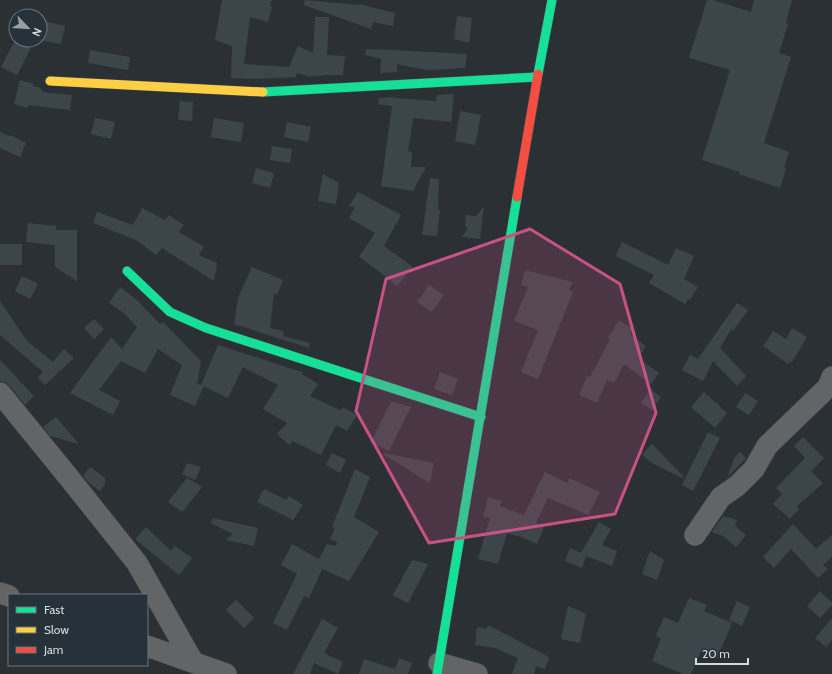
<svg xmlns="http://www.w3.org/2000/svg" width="832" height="674" font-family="Cabin,sans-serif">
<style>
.building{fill:#3c464a}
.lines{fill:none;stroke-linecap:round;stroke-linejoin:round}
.street-casing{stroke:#474b50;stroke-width:22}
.fast-casing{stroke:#474b50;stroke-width:10}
.slow-casing{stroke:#474b50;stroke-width:10}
.jam-casing{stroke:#474b50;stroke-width:10}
.street{stroke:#626466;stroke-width:21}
.fast{stroke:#16e098;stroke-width:9}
.slow{stroke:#ffcf43;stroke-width:9}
.jam{stroke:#f24e42;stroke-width:9}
.marked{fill:#c75283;fill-opacity:0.2;stroke:#c75283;stroke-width:3;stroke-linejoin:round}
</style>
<rect width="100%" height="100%" fill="#2b3035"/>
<g class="building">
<path d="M 222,0 L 272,0 L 270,6 L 272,7 L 268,22 L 250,17 L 244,64 L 289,67 L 298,46 L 313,53 L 315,17 L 329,17 L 327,55 L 345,56 L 343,75 L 327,75 L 310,77 L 297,73 L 296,77 L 257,79 L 231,78 L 232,46 L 215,40 Z"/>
<path d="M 305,0 L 359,5 L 359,4 L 395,13 L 393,26 L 373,22 L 371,29 L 304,5 Z"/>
<path d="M 707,0 L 713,0 L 751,12 L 754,0 L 792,0 L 786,23 L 788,24 L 779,53 L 791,57 L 764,143 L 789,152 L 784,167 L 786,168 L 780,188 L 739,174 L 740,172 L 702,160 L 730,70 L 689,58 Z"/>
<path d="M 457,16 L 472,18 L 469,43 L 454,39 Z"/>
<path d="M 40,20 L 65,26 L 61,44 L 38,40 L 40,40 Z"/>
<path d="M 16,29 L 16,40 L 35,40 L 17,75 L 1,67 L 15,40 L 12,38 Z"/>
<path d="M 366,49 L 392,50 L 467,54 L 465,68 L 429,70 L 410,67 L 397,64 L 397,72 L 380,73 L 381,59 L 365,55 Z"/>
<path d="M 90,50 L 130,57 L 128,70 L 88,63 Z"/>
<path d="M 20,80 L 34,84 L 33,86 L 39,87 L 44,92 L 49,93 L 72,95 L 70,110 L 28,105 L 28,108 L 14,104 Z"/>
<path d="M 454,94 L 451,122 L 413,118 L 408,151 L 412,152 L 411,167 L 426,167 L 413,191 L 381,186 L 392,106 L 378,104 L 379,98 L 395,97 L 395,98 L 436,101 L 437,95 Z"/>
<path d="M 180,101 L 193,102 L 192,121 L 178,120 Z"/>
<path d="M 460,111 L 481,115 L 475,145 L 455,141 Z"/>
<path d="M 95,118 L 115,122 L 111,139 L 91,134 Z"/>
<path d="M 214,118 L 244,123 L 241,142 L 211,137 Z"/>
<path d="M 287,122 L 311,127 L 308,142 L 284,137 Z"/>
<path d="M 0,132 L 9,136 L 10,135 L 26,143 L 20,157 L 0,148 Z"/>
<path d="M 272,146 L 292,149 L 290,163 L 270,160 Z"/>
<path d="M 256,168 L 274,173 L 270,188 L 252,183 Z"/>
<path d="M 323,174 L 339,183 L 336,204 L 318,201 Z"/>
<path d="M 430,178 L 439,179 L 438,210 L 440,210 L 437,236 L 422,235 Z"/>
<path d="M 358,192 L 401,215 L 384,246 L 413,267 L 397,286 L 381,273 L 359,257 L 375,233 L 349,218 L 355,207 L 349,206 Z"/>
<path d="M 484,206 L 480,239 L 462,237 L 468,228 L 465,226 L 466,215 L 476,216 Z"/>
<path d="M 142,208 L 165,220 L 169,215 L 184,225 L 179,232 L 204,247 L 199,255 L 217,263 L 214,281 L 162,248 L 156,255 L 136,240 L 93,223 L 97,212 L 133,225 Z"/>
<path d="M 28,223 L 56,226 L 56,230 L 77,230 L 77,281 L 55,267 L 55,245 L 26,242 Z"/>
<path d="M 622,242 L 668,265 L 676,248 L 694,256 L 684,279 L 698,287 L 690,300 L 688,299 L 685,304 L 649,283 L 654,275 L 616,256 Z"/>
<rect x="0" y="244" width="22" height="21"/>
<path d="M 252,267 L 283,280 L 277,295 L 274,293 L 270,328 L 284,331 L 283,336 L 310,343 L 309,348 L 234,324 L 238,298 Z"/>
<path d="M 525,270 L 573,282 L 569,289 L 573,292 L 538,379 L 521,372 L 538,330 L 514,321 L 528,287 L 521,285 Z"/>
<path d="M 22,276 L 38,284 L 30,299 L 15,291 Z"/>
<path d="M 429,285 L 444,295 L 432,312 L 417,302 Z"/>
<path d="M 120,287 L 137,300 L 160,324 L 163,322 L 201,361 L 197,384 L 204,386 L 195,406 L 170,395 L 182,365 L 158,349 L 145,373 L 121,361 L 99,390 L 120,401 L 113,415 L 70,393 L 111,337 L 122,349 L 137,327 L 124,313 L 109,303 Z"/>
<path d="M 0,301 L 27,341 L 53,362 L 64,349 L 74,358 L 45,385 L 38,378 L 43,372 L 0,335 Z"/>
<path d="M 737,303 L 748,310 L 733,331 L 731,329 L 720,348 L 746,376 L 737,386 L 713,361 L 703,381 L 682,370 L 690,355 L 698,359 Z"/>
<path d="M 94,319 L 104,329 L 94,339 L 84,328 Z"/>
<path d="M 619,320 L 632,328 L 631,335 L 646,346 L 638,358 L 659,373 L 651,384 L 624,364 L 614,383 L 607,380 L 597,403 L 579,395 L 587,376 L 590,377 L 610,339 L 608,338 Z"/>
<path d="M 792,328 L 807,337 L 792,362 L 790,361 L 788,364 L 763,346 L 773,331 L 786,339 Z"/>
<path d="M 218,345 L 302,372 L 302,374 L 318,384 L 310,396 L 340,410 L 343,407 L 357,415 L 347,431 L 336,425 L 321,455 L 293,441 L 289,445 L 277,434 L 287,423 L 263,409 L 278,385 L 243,367 L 228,398 L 201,385 Z"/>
<path d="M 0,360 L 34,396 L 25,405 L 9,385 L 5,382 L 0,381 Z"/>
<path d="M 440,372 L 458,379 L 452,395 L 434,389 Z"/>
<path d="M 650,389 L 661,397 L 652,410 L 641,403 Z"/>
<path d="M 704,392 L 727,413 L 715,428 L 691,407 Z"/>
<path d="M 745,393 L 758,401 L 749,415 L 736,407 Z"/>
<path d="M 391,401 L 411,407 L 389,451 L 371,442 Z"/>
<path d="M 56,417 L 79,444 L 50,436 L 43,427 Z"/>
<path d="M 708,432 L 720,438 L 693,491 L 682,485 Z"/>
<path d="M 803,437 L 824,458 L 811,471 L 823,483 L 796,507 L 799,509 L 790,519 L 773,504 L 782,494 L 776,488 L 805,458 L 794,446 Z"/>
<path d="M 652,444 L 683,476 L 682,478 L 650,462 L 642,454 Z"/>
<path d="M 740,452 L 746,458 L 727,478 L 734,458 Z"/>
<path d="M 332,453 L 346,460 L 340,473 L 326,465 Z"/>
<path d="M 384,453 L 434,463 L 430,483 L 384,455 Z"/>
<path d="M 187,463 L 201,467 L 195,480 L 182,474 Z"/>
<path d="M 90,467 L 105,478 L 105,484 L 100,491 L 88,482 L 83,476 Z"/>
<path d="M 355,469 L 370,477 L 354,517 L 379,532 L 349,581 L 322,569 L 309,598 L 304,596 L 287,630 L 273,623 L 297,574 L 281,565 L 292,544 L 319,559 L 327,544 L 336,546 L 337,542 L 330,539 L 335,528 L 332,527 Z"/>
<path d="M 545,472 L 567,483 L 569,478 L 600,492 L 588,515 L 548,498 L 536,523 L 544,527 L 537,544 L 516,535 L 516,536 L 507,533 L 498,564 L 478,559 L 490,518 L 483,517 L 488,497 L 502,501 L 500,506 L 524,515 Z"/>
<path d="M 187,478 L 202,487 L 182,512 L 168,502 Z"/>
<path d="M 264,489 L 286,500 L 289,496 L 303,505 L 293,520 L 257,502 Z"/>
<path d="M 723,516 L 737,520 L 735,526 L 746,535 L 736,547 L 723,536 L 712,532 Z"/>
<path d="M 213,518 L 258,528 L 254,546 L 226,540 L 233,534 L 211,523 Z"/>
<path d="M 599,522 L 611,529 L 602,545 L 617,551 L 612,566 L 586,556 L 582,568 L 565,561 L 570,548 L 581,553 Z"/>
<path d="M 793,524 L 816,549 L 832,535 L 832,557 L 823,565 L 828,569 L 818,578 L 791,549 L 774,568 L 763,557 Z"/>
<path d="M 146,527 L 171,551 L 175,546 L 192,558 L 179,575 L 135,539 Z"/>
<path d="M 650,551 L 664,560 L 657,580 L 642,574 Z"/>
<path d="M 412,560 L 428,564 L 408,603 L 393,595 Z"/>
<path d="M 820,591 L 832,603 L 832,605 L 820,618 L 807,606 Z"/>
<path d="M 689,598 L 707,605 L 704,611 L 732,623 L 717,658 L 701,651 L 691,674 L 683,674 L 652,661 L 661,638 L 656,636 L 664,617 L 678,623 Z"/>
<path d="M 236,600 L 254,618 L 244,628 L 226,610 Z"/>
<path d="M 737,601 L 750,607 L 742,626 L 729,620 Z"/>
<path d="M 568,606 L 586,614 L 580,643 L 561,639 Z"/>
<path d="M 832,618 L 832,640 L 826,647 L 815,638 Z"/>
<path d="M 322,619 L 338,628 L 324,653 L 343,662 L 338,674 L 314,663 L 310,674 L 293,674 Z"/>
<path d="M 488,625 L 549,657 L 545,669 L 536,666 L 534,674 L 512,674 L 518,658 L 495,648 L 475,645 L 477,627 L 487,629 Z"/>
<path d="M 399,658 L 412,663 L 408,674 L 359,674 L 364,659 L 395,669 Z"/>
</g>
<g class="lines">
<defs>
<g id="street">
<path d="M 0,393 L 66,474 L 137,563 L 193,662"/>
<path d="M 695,535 L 721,497 L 737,486 L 754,469 L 767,446 L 828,387 L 832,377"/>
<path d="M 0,593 L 9,596"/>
<path d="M 147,646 L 226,674"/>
<path d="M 439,663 L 477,674"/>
</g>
<g id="fast">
<path d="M 538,74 L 552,0"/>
<path d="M 263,92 L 537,77"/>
<path d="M 127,271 L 170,312 L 206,328 L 481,417"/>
<path d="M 437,674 L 517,197"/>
</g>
<path id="slow" d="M 50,81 L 263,92"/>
<path id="jam" d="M 517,197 L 538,74"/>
</defs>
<use href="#street" class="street-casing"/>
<use href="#fast" class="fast-casing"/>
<use href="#slow" class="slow-casing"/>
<use href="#jam" class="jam-casing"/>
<use href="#street" class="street"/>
<use href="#fast" class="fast"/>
<use href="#slow" class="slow"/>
<use href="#jam" class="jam"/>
</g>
<path class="marked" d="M 530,229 L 620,284 L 656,413 L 615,514 L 429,543 L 356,411 L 386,279 Z"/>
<rect x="8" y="594" width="140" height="72" fill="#273139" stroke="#6c757c"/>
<rect x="16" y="607" width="20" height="6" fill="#16e098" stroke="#6c757c"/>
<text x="44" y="614" font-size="12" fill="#d4dbe0">Fast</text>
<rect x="16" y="627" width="20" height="6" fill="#ffcf43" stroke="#6c757c"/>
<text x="44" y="634" font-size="12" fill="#d4dbe0">Slow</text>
<rect x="16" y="647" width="20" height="6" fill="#f24e42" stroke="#6c757c"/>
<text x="44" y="654" font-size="12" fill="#d4dbe0">Jam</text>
<g transform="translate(28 28) rotate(115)"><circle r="19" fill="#273139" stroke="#6c757c"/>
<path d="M0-3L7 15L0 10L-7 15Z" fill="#999fa4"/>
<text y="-6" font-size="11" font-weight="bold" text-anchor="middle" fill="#d4dbe0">N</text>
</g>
<path d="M696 658v6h52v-6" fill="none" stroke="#d4dbe0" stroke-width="2"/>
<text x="702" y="658" font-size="12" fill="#d4dbe0" stroke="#273139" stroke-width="3" paint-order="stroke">20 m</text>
</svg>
